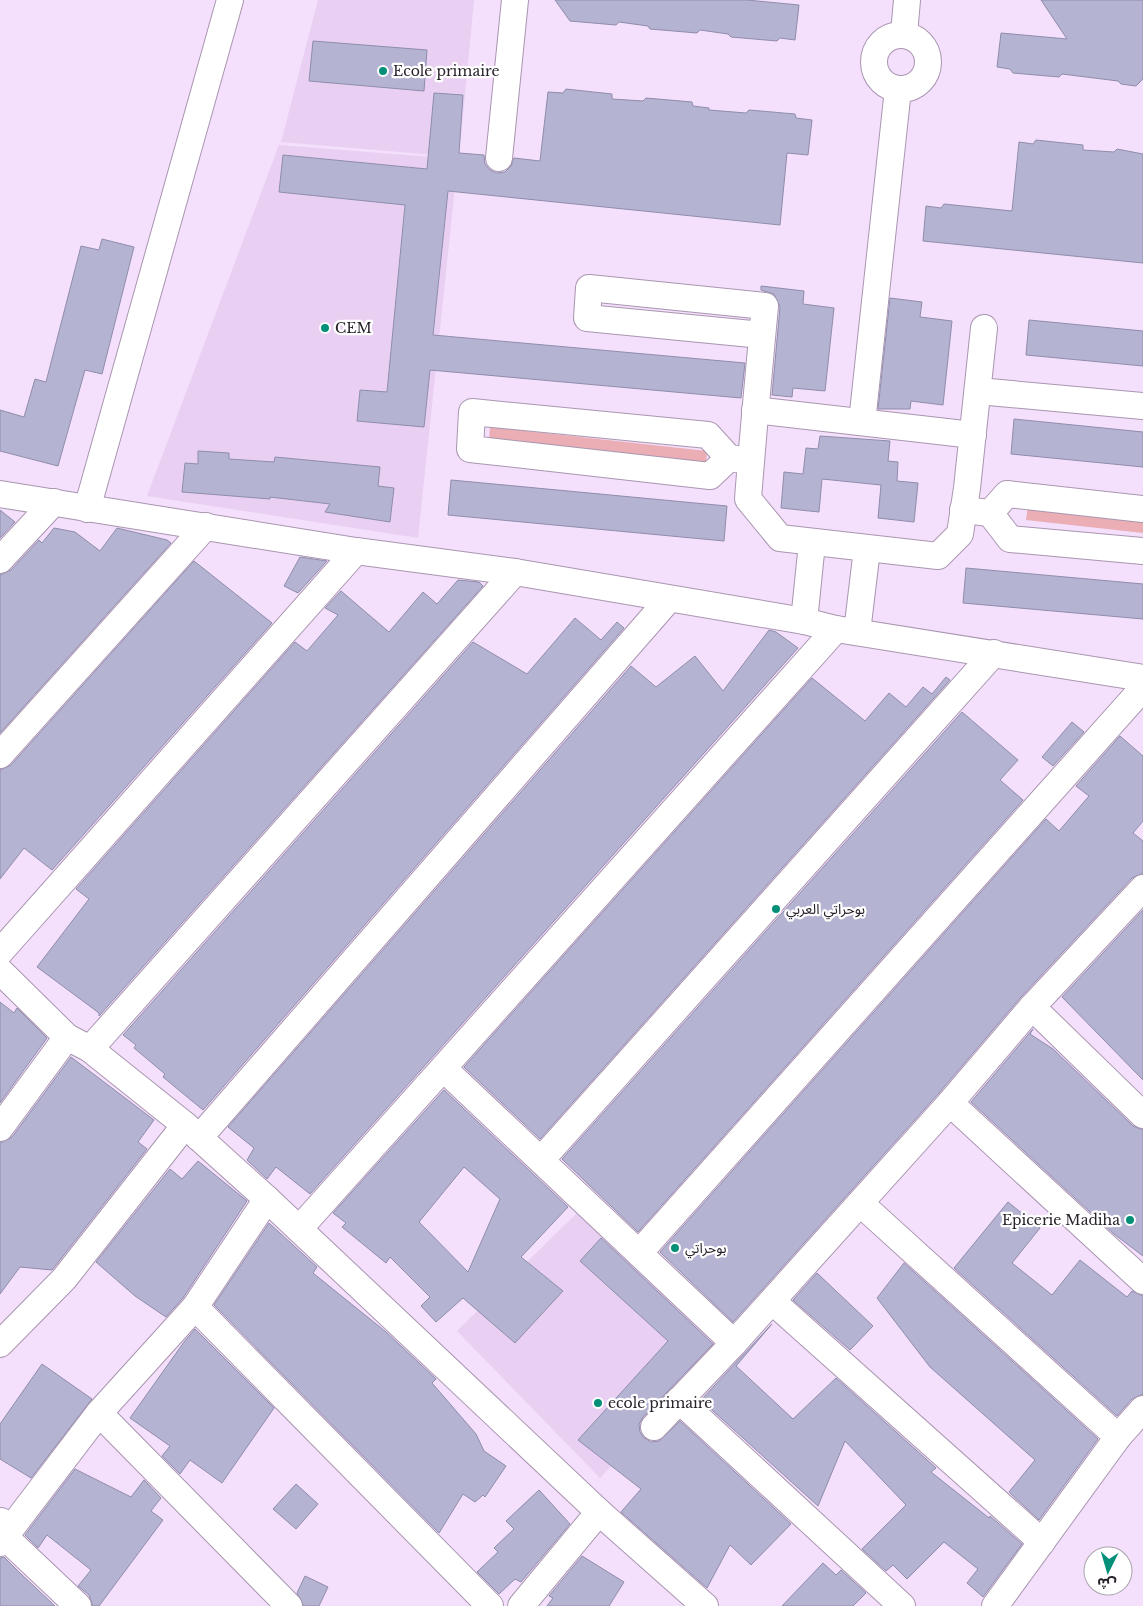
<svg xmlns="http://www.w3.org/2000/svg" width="1143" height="1606" font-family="'Libre Baskerville','Noto Sans Arabic',serif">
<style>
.built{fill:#e9d0f3}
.green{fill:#eaaeb4}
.building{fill:#b5b3d2;stroke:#8f8dab;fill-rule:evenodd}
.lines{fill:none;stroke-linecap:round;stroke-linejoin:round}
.street-casing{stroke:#a996b0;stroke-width:28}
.street{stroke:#fff;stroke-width:26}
.poi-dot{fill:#048f78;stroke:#fff;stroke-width:2}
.labels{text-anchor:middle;stroke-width:4.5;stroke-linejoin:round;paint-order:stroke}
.poi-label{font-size:14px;fill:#28212b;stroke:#fff;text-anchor:start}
</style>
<rect width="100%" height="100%" fill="#f4dffc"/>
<g class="built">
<path d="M 318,0 L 474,0 L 459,157 L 281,142 Z"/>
<path d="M 279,145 L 458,159 L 418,538 L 147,496 Z"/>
<path d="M 582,1208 L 726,1341 L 600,1478 L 457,1331 Z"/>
</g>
<g class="green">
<path d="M 490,427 L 707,451 L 706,464 L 489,440 Z"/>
<path d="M 1028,506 L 1143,519 L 1143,533 L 1026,520 Z"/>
</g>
<g class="building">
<path d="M 555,0 L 747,0 L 799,5 L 795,40 L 780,38 L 777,41 L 731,37 L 728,34 L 700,30 L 697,33 L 650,29 L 648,26 L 619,22 L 616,25 L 570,21 Z"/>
<path d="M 1041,0 L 1143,0 L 1143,79 L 1136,86 L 1121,84 L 1118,81 L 1062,74 L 1059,77 L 1013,73 L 1010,69 L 997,67 L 1001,33 L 1067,39 Z"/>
<path d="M 313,41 L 427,50 L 424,91 L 309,81 Z"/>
<path d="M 566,89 L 612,94 L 612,99 L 643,101 L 646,98 L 692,102 L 693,106 L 709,108 L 709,110 L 746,113 L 749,110 L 795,114 L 796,118 L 812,120 L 808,155 L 787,153 L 780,225 L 448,191 L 433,335 L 745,363 L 741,398 L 430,370 L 424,427 L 357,421 L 360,390 L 387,392 L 405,205 L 279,192 L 283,155 L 427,169 L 434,93 L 463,95 L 459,153 L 484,155 L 485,164 L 490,170 L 497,173 L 505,172 L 511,166 L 514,158 L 540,161 L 548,92 L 563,93 Z"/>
<path d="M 1036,140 L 1083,145 L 1083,150 L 1114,152 L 1117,149 L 1143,154 L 1143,263 L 923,241 L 926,206 L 941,208 L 944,204 L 1012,211 L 1019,142 L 1033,144 Z"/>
<path d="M 102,239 L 134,247 L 102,374 L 85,370 L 58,466 L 0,451 L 0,410 L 24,417 L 35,379 L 46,382 L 81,246 L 99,250 Z"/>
<path d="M 761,286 L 804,291 L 803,304 L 834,308 L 825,391 L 793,388 L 792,397 L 772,395 L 780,307 L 774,294 L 761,290 Z"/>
<path d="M 890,298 L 922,302 L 920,317 L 952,321 L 943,405 L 911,401 L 910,409 L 878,409 Z"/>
<path d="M 1029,320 L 1143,331 L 1143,366 L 1026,355 Z"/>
<path d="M 1014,419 L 1143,432 L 1143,467 L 1011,454 Z"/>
<path d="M 820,436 L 890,441 L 888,461 L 898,462 L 897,481 L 918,483 L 914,522 L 878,518 L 881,485 L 822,479 L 819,512 L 781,508 L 784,472 L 803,474 L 806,448 L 818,449 Z"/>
<path d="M 198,451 L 229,453 L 229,459 L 274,462 L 275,457 L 380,467 L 378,486 L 394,488 L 390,522 L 325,512 L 330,504 L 270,497 L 270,499 L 182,492 L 185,463 L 198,464 Z"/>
<path d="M 451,480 L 727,506 L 724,541 L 448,515 Z"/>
<path d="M 0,510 L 15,522 L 0,538 Z"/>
<path d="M 54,528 L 75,532 L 100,551 L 117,528 L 167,540 L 171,543 L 0,733 L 0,575 L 11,570 L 39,540 L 42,543 Z"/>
<path d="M 300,557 L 327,561 L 298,593 L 284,586 Z"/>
<path d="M 194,561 L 272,623 L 52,870 L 24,848 L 0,879 L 0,770 L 11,765 Z"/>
<path d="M 966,568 L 1143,584 L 1143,619 L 963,603 Z"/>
<path d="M 458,580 L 479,582 L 483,586 L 99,1016 L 99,1013 L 37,967 L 89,899 L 76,889 L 295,642 L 307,651 L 338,615 L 325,608 L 341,591 L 389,632 L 423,592 L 437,604 Z"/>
<path d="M 575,618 L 601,640 L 617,622 L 624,628 L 203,1110 L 163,1077 L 165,1074 L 134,1048 L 136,1045 L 123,1035 L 473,642 L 527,674 Z"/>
<path d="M 769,630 L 776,632 L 798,648 L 310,1194 L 276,1167 L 267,1179 L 247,1160 L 254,1148 L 228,1127 L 631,666 L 656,687 L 695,656 L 723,691 Z"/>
<path d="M 946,677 L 950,680 L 540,1139 L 464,1067 L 812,678 L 865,721 L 889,693 L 906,707 L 923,687 L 932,694 Z"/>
<path d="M 962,712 L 1018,760 L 1000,780 L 1023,800 L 638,1232 L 562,1159 Z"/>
<path d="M 1072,722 L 1084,732 L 1053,766 L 1042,757 Z"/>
<path d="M 1120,736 L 1143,756 L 1143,821 L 1133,833 L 1143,841 L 1143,873 L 1132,878 L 1021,997 L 939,1093 L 733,1322 L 660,1252 L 1046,819 L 1059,831 L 1089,796 L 1076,786 Z"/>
<path d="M 1143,910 L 1143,1080 L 1062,997 Z"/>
<path d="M 0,1002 L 14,1013 L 17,1008 L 47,1038 L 0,1103 Z"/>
<path d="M 1033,1029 L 1030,1034 L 1053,1049 L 1133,1126 L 1143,1130 L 1143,1256 L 1114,1234 L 971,1102 Z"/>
<path d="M 71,1057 L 154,1120 L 138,1142 L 147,1149 L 52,1270 L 20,1267 L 0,1294 L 0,1143 L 12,1137 Z"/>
<path d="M 444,1090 L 568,1207 L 521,1257 L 563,1291 L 515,1343 L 463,1298 L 436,1322 L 421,1306 L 430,1297 L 390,1257 L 386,1263 L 342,1227 L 346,1223 L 333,1213 ZM 464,1167 L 500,1199 L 468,1272 L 419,1222 Z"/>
<path d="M 198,1161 L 247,1201 L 183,1298 L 166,1317 L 135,1296 L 96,1262 L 170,1169 L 182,1179 Z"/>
<path d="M 1008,1202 L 1040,1228 L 1012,1263 L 1052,1295 L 1080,1260 L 1127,1297 L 1132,1291 L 1143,1296 L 1143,1394 L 1132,1399 L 1117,1416 L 954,1268 Z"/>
<path d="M 269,1223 L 317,1267 L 313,1273 L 386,1332 L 436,1379 L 432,1383 L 476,1434 L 484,1451 L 506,1466 L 485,1497 L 483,1495 L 475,1502 L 463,1494 L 439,1533 L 214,1305 Z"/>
<path d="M 601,1238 L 713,1344 L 643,1417 L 639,1424 L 640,1432 L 643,1437 L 651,1442 L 659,1441 L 680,1421 L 791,1524 L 751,1565 L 730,1545 L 707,1588 L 621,1512 L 641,1489 L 578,1440 L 668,1341 L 580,1261 Z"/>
<path d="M 904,1263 L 1098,1439 L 1039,1520 L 1009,1492 L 1035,1460 L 930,1367 L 877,1298 Z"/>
<path d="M 817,1273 L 873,1326 L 850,1350 L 793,1300 Z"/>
<path d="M 772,1324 L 736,1366 L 793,1419 L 836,1378 L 936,1468 L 931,1472 L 989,1518 L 990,1516 L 1022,1544 L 983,1597 L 967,1583 L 978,1569 L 944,1542 L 907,1579 L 893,1565 L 886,1571 L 862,1549 L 906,1505 L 845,1441 L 818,1506 L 701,1400 Z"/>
<path d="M 195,1329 L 274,1408 L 222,1483 L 190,1460 L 180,1474 L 162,1456 L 170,1446 L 130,1418 L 184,1342 Z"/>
<path d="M 42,1364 L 92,1399 L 31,1478 L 0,1459 L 0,1424 Z"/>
<path d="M 75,1469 L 131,1497 L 144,1480 L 161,1498 L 151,1511 L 163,1520 L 99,1606 L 93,1606 L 89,1595 L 78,1586 L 91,1570 L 47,1535 L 38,1548 L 25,1535 Z"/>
<path d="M 296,1484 L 318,1504 L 296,1529 L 273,1509 Z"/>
<path d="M 539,1490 L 570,1524 L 521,1582 L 515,1579 L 499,1594 L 477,1572 L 498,1552 L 494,1548 L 514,1529 L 506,1521 Z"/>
<path d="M 582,1556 L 624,1582 L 609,1606 L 547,1606 L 553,1598 L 549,1596 Z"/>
<path d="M 4,1557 L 20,1573 L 55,1606 L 0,1606 L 0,1558 Z"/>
<path d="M 823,1563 L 836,1575 L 841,1570 L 866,1593 L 853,1606 L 782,1606 Z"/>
<path d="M 305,1576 L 328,1587 L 319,1606 L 304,1606 L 297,1593 Z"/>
</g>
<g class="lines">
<defs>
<g id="street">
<path d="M 904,34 L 907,0"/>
<circle cx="901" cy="62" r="27"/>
<path d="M 499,158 L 515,0"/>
<path d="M 762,335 L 587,318 L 589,288 L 765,306 C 759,370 753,434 748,499 L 780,538 L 938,556 L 960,534 L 967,488 L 984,328"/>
<path d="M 978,391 L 1143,406"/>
<path d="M 755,410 L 973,435"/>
<path d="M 862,422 L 898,89"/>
<path d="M 729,458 L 708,435 L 472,412 L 470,449 L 710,476 L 729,458 L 751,461"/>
<path d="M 0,494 L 356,551 L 515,572 L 804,621 L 836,629 L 1143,678"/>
<path d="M 87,509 L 230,0"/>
<path d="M 963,510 L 990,513 L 1010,539 L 1143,551"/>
<path d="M 990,513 L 1007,494 L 1143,509"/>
<path d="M 0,560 L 54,502"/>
<path d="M 804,621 L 812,543"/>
<path d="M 857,632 L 867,549"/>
<path d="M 0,755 L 206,526"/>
<path d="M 0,952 L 356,551"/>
<path d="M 0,971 L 67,1037 L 90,1049 L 185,1125 L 267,1199 L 195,1307 L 99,1413 L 0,1543"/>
<path d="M 1032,1007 L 1143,1115"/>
<path d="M 90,1049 L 515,572"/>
<path d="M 444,1069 L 734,1343"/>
<path d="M 950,1103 L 1143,1281"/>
<path d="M 0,1128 L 67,1037"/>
<path d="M 199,1138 L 669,599"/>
<path d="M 541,1160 L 994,653"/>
<path d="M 267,1199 L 599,1512 L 521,1606"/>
<path d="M 860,1203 L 1118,1437"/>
<path d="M 299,1229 L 836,629"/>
<path d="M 639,1253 L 1143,688"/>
<path d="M 772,1301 L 1042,1542"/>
<path d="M 195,1307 L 490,1606"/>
<path d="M 0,1344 L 64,1279 L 185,1125"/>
<path d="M 679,1400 L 902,1606"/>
<path d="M 99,1413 L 289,1606"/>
<path d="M 654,1427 L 734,1343 L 950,1103 L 1032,1007 L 1143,888"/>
<path d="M 599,1512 L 705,1606"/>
<path d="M 1,1521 L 5,1537 L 78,1606"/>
<path d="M 995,1606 L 1118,1437 L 1143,1409"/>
</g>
</defs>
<use href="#street" class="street-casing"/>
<use href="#street" class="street"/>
</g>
<g class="poi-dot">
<circle cx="383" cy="71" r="5"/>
<circle cx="325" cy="328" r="5"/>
<circle cx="776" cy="909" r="5"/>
<circle cx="1130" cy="1220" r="5"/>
<circle cx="675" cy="1248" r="5"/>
<circle cx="598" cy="1403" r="5"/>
</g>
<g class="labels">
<g class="poi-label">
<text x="393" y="76">Ecole primaire</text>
<text x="335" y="333">CEM</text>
<text x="786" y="914">بوحراتي العربي</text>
<text x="1120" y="1225" text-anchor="end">Epicerie Madiha</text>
<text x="685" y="1253">بوحراتي</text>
<text x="608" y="1408">ecole primaire</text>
</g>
</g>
<g transform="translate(1108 1571) rotate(185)"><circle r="24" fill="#ffffff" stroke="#a9a6aa"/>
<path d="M0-4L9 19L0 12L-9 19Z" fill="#048f78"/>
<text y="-8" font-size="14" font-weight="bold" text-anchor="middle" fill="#28212b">ش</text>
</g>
</svg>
